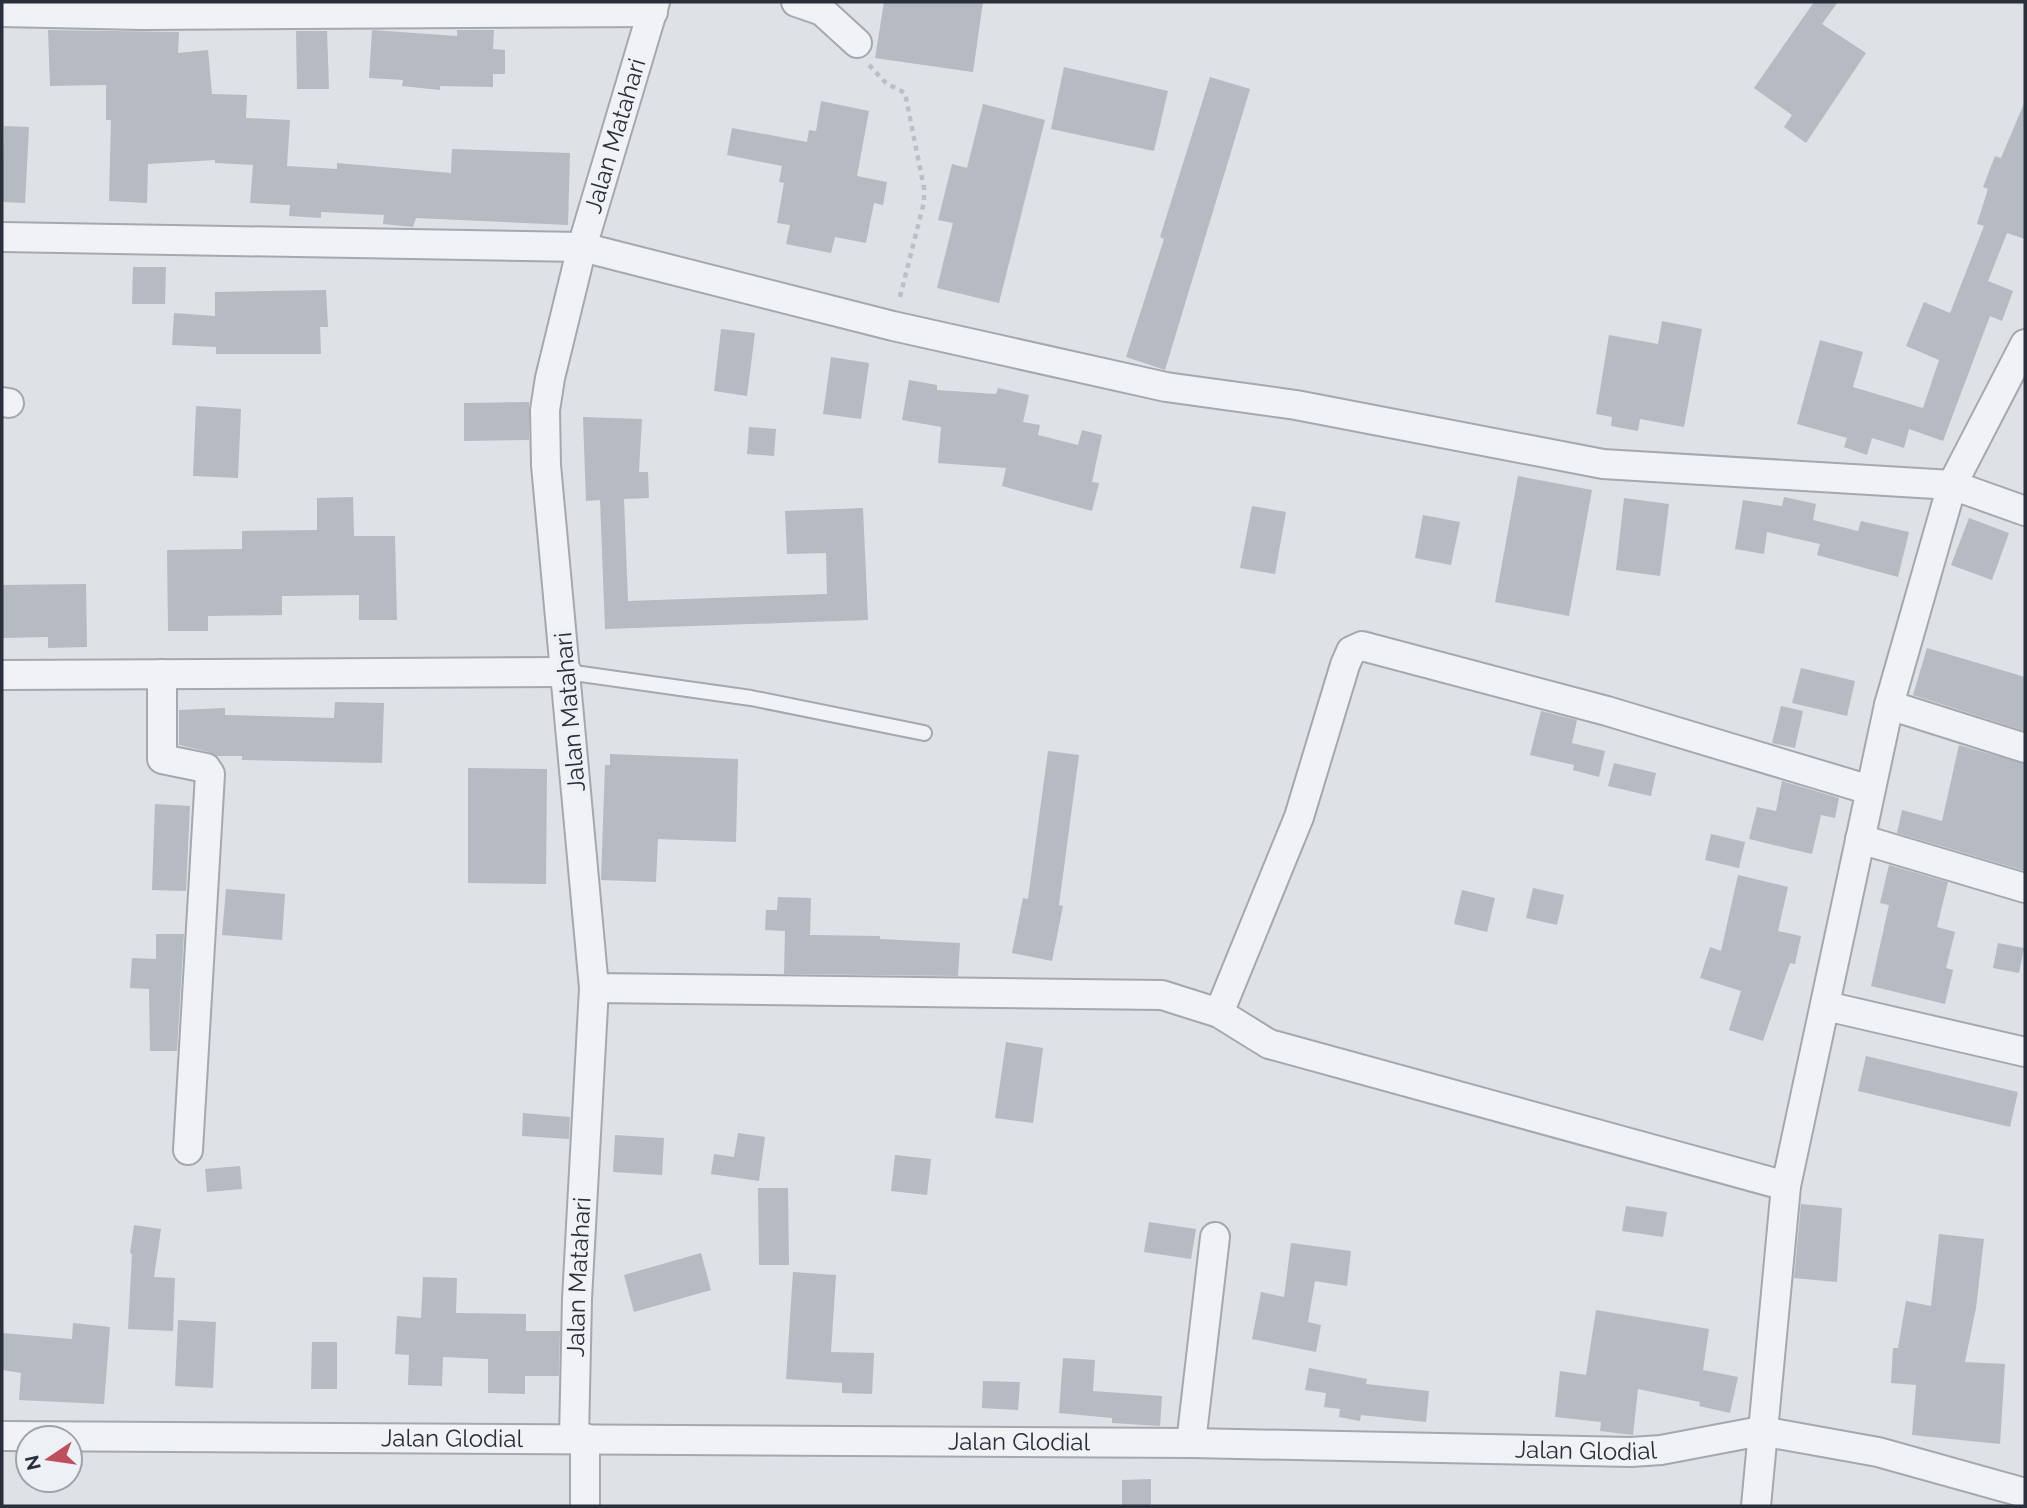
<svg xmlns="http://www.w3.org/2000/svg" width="2027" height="1508" font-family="Raleway,sans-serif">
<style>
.building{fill:#b6bac2}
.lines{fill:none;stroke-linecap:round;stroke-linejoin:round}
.lane-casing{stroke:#a4a8af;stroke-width:18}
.street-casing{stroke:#a4a8af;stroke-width:32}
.path{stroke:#bcbfc5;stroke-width:4.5;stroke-dasharray:5 5;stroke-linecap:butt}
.lane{stroke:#f0f2f5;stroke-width:14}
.street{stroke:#f0f2f5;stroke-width:28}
.labels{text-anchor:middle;stroke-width:7;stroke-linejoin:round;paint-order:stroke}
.street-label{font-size:24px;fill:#292f3b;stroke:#edf0f4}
</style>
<rect width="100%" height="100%" fill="#dee1e6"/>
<g class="building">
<path d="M 884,2 L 983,2 L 973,72 L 875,58 Z"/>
<path d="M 1814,2 L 1838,2 L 1822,24 L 1866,53 L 1806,143 L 1784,127 L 1792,115 L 1754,88 Z"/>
<path d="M 48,30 L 179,32 L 178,53 L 208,50 L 212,94 L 247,95 L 246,118 L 290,120 L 287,166 L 337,169 L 337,163 L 451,173 L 452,149 L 570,153 L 568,225 L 416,218 L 413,227 L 383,224 L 384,215 L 321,212 L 321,218 L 289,216 L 290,205 L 250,203 L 253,165 L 215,163 L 215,160 L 148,164 L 147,203 L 109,201 L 111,120 L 106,120 L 106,85 L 50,86 Z"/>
<path d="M 372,30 L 457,36 L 457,30 L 494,30 L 493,49 L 505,50 L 505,74 L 493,74 L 493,87 L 440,86 L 440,90 L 402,86 L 403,80 L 369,78 Z"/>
<path d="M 296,31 L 327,31 L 329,89 L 297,89 Z"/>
<path d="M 1064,67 L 1168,91 L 1154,151 L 1051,129 Z"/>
<path d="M 1210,77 L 1250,89 L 1165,370 L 1126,357 L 1164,239 L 1160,237 Z"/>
<path d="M 821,101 L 869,111 L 857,176 L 887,182 L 883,205 L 874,203 L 866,243 L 835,237 L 831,253 L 786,244 L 790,225 L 777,223 L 784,183 L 779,182 L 782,166 L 727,155 L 732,128 L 807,142 L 809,130 L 816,131 Z"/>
<path d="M 2025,101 L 2025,239 L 2007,233 L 1988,281 L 2013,291 L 2002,321 L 1990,316 L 1943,441 L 1909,429 L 1904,448 L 1872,438 L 1867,455 L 1844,447 L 1847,438 L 1797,424 L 1820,340 L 1863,352 L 1853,387 L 1923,408 L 1939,360 L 1906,346 L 1924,302 L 1950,313 L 1984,226 L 1977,224 L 1988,189 L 1983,187 L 1995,156 L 2001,158 Z"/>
<path d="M 983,104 L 1045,120 L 999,303 L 937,288 L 953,223 L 938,220 L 952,164 L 967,168 Z"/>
<path d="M 4,126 L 29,127 L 25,203 L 2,202 Z"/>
<path d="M 133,267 L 166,267 L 165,304 L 132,304 Z"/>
<path d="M 326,290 L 328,327 L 320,327 L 321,354 L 216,354 L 216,347 L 172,345 L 174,313 L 215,316 L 215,292 Z"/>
<path d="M 1662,321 L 1702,329 L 1684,427 L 1640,419 L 1638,431 L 1611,426 L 1612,417 L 1596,414 L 1609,335 L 1658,344 Z"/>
<path d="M 721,329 L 755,333 L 747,396 L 714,391 Z"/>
<path d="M 831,357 L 869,363 L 861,419 L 823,414 Z"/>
<path d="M 909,380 L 937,385 L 937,390 L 996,394 L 998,388 L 1029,395 L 1023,422 L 1040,425 L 1038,435 L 1078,445 L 1082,430 L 1102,435 L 1092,482 L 1099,483 L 1092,511 L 1002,486 L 1006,468 L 938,463 L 941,427 L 902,420 Z"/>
<path d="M 529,402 L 529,440 L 464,441 L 464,403 Z"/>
<path d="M 196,406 L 241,409 L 238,478 L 193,476 Z"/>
<path d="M 583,417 L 642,419 L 639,472 L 648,472 L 649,498 L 624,499 L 628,601 L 827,594 L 826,553 L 787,554 L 785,511 L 863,508 L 868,620 L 605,629 L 600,500 L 586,501 Z"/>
<path d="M 749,427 L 776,429 L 774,456 L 747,454 Z"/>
<path d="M 1518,476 L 1592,490 L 1569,616 L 1495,602 Z"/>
<path d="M 353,497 L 354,536 L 395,536 L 397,620 L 359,620 L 359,595 L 282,596 L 282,615 L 208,616 L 208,631 L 168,631 L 167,550 L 242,549 L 242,531 L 317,530 L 317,498 Z"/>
<path d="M 1784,497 L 1816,504 L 1813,520 L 1858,531 L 1861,521 L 1909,532 L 1898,577 L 1817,555 L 1820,544 L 1767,532 L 1764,554 L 1735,549 L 1743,500 L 1782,506 Z"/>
<path d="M 1624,498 L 1669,504 L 1660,576 L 1616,570 Z"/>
<path d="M 1252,506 L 1286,512 L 1275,574 L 1240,568 Z"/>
<path d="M 1423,515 L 1460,522 L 1451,565 L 1415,558 Z"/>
<path d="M 1969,518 L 2009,533 L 1992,580 L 1951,565 Z"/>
<path d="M 86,584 L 87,647 L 48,648 L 48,637 L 2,638 L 2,585 Z"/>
<path d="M 1927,648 L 2025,677 L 2025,731 L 1913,695 Z"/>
<path d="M 1801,668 L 1855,681 L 1847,716 L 1792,703 Z"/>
<path d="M 335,702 L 384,703 L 382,763 L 242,760 L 242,756 L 217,756 L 209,752 L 179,745 L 179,710 L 225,708 L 225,715 L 334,718 Z"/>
<path d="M 1781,706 L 1803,711 L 1795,748 L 1772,743 Z"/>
<path d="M 1541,711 L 1577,720 L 1572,743 L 1605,751 L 1599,777 L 1573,770 L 1574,765 L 1530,755 Z"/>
<path d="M 1959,745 L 2025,764 L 2025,871 L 1897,833 L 1902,810 L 1942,821 Z"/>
<path d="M 1048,751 L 1079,755 L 1059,905 L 1063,906 L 1052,961 L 1012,953 L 1023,898 L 1028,899 Z"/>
<path d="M 610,754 L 738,759 L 736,842 L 658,839 L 656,882 L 601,880 L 605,765 L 610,765 Z"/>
<path d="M 1614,763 L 1656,773 L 1651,796 L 1608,786 Z"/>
<path d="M 468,768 L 547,769 L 546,884 L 468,883 Z"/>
<path d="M 1782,781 L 1839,798 L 1835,818 L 1821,815 L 1812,854 L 1749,839 L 1757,807 L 1776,811 Z"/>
<path d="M 155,804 L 190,806 L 186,891 L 152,890 Z"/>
<path d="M 1711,834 L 1745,842 L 1739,868 L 1705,860 Z"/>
<path d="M 1889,865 L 1948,882 L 1937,927 L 1955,932 L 1946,968 L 1953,970 L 1945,1004 L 1871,986 L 1889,905 L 1880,903 Z"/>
<path d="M 1738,875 L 1788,887 L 1778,931 L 1801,936 L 1795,964 L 1790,963 L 1763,1041 L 1729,1030 L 1741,991 L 1700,978 L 1710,947 L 1721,951 Z"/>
<path d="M 1533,888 L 1564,895 L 1557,925 L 1526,918 Z"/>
<path d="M 226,889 L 285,894 L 282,940 L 222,935 Z"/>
<path d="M 1462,890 L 1495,898 L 1487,932 L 1454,924 Z"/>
<path d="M 778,897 L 811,898 L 810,935 L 880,936 L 880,939 L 960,943 L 958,976 L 784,974 L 785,931 L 765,930 L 766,910 L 777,910 Z"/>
<path d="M 156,934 L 184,934 L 177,1051 L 150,1051 L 149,989 L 130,988 L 132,958 L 156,959 Z"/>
<path d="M 1998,943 L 2024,948 L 2019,973 L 1993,968 Z"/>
<path d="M 1006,1042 L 1043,1048 L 1033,1123 L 995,1118 Z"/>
<path d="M 1866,1056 L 2018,1092 L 2010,1127 L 1858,1091 Z"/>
<path d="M 523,1113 L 570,1117 L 569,1139 L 522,1136 Z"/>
<path d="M 738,1133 L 765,1137 L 759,1181 L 711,1174 L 714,1154 L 734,1157 Z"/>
<path d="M 615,1135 L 664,1138 L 662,1175 L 613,1172 Z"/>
<path d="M 895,1155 L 931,1159 L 927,1195 L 891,1191 Z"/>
<path d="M 240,1166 L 242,1189 L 207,1192 L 205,1169 Z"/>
<path d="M 758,1188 L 788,1188 L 789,1265 L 759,1265 Z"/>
<path d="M 1801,1204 L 1842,1208 L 1837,1282 L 1794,1278 Z"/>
<path d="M 1626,1206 L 1667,1212 L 1663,1237 L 1622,1231 Z"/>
<path d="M 1149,1222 L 1196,1229 L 1191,1259 L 1144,1252 Z"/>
<path d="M 134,1225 L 161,1229 L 154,1277 L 175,1278 L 173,1331 L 128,1329 L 132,1254 L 130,1253 Z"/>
<path d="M 1939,1234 L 1984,1239 L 1976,1308 L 1965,1362 L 2005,1364 L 2000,1444 L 1912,1435 L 1916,1385 L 1891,1383 L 1893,1348 L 1898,1348 L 1906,1301 L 1931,1306 Z"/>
<path d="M 1291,1243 L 1351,1251 L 1347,1286 L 1315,1281 L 1308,1322 L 1321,1325 L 1316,1352 L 1252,1339 L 1261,1292 L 1284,1297 Z"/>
<path d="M 701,1253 L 711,1290 L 634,1312 L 624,1275 Z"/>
<path d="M 793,1272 L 836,1275 L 831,1352 L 874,1353 L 872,1394 L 842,1393 L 842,1383 L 786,1379 Z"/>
<path d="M 423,1277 L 457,1278 L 456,1313 L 526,1314 L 526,1331 L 560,1331 L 559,1376 L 525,1376 L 525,1394 L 488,1393 L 488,1359 L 443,1357 L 442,1386 L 408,1385 L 409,1355 L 395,1354 L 397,1316 L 421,1318 Z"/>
<path d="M 1596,1310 L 1709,1329 L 1703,1370 L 1738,1377 L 1730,1413 L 1699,1406 L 1700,1402 L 1638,1389 L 1633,1435 L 1600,1431 L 1601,1422 L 1555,1417 L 1560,1371 L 1586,1375 Z"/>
<path d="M 178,1320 L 216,1322 L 213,1388 L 175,1386 Z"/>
<path d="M 73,1323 L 110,1327 L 104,1404 L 19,1400 L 21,1373 L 2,1370 L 2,1333 L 72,1339 Z"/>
<path d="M 312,1342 L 337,1342 L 337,1389 L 311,1389 Z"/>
<path d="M 1063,1358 L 1095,1360 L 1093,1391 L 1162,1396 L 1160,1426 L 1112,1423 L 1112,1418 L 1059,1413 Z"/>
<path d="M 1309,1368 L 1367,1379 L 1366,1384 L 1429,1391 L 1426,1422 L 1361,1415 L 1360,1421 L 1339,1417 L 1340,1409 L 1324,1407 L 1326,1393 L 1305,1390 Z"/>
<path d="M 983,1381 L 1020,1382 L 1018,1410 L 982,1408 Z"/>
<path d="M 1151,1479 L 1151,1506 L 1122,1506 L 1122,1480 Z"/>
</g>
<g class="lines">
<defs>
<path id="lane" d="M 567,672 L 751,698 L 924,733"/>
<g id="street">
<path d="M 796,2 L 822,11 L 857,43"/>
<path d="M 2,12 L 142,15 L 653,12"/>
<path d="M 2,237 L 582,247 L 893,326 L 1166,387 L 1296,405 L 1603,464 L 1952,485 L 2025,511"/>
<path d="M 2,402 L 9,403"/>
<path d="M 162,674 L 162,759 L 206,768 L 210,774 L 188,1150"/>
<path d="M 2,675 L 567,672"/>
<path d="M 1889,705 L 2025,748"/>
<path d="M 1860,839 L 2025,888"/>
<path d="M 594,988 L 1162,995 L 1219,1013 L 1269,1044 L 1786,1186"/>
<path d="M 1826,1006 L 2025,1052"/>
<path d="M 1219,1013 L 1299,817 L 1345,665 L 1351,651 L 1362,646 L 1607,711 L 1870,790"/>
<path id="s1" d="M 2,1436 L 1191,1443 L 1631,1452 L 1661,1450 L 1761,1431 L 1878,1452 L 2025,1493"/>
<path id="s2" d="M 574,1438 L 577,1299 L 594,988 L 546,465 L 545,410 L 550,378 L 582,247 L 655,2"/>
<path d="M 585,1438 L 585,1506"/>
<path d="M 1191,1443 L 1215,1237"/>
<path d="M 1756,1506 L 1786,1186 L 1889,705 L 1952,485 L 2025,344"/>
</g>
</defs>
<use href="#lane" class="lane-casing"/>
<use href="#street" class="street-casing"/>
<path class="path" d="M 869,65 L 886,83 L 905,93 L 924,188 L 924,202 L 899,301"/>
<use href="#lane" class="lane"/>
<use href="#street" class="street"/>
</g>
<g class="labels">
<g class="street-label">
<text dy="8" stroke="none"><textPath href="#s2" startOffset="1314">Jalan Matahari</textPath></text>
<text transform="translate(570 712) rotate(-95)" y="8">Jalan Matahari</text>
<text dy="8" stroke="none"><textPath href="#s2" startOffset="161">Jalan Matahari</textPath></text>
<text dy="8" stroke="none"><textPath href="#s1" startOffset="450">Jalan Glodial</textPath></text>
<text dy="8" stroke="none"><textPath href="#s1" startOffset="1017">Jalan Glodial</textPath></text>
<text dy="8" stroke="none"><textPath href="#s1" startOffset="1584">Jalan Glodial</textPath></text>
</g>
</g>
<rect width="2027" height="1508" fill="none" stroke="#292f3b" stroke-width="7"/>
<g transform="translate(49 1459) rotate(257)"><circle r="33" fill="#edf0f4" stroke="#9fa3aa" stroke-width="2"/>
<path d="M0-5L12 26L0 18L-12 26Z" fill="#bd505c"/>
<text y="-10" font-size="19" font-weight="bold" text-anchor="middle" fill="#292f3b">N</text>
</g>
</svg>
